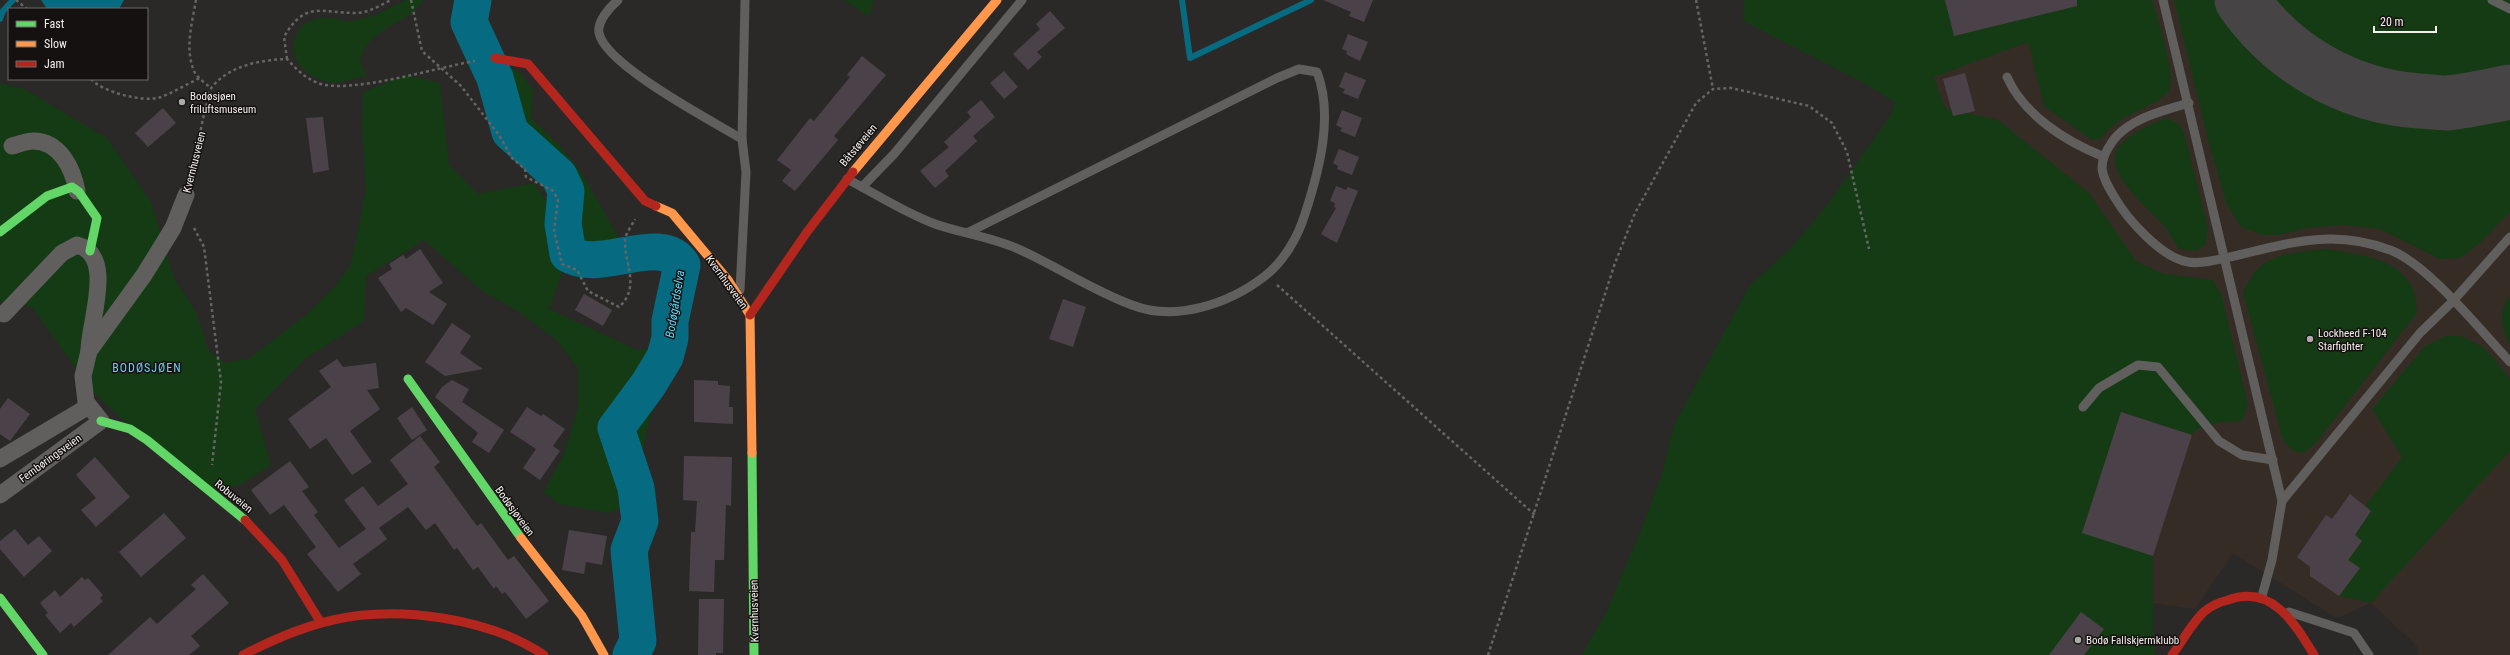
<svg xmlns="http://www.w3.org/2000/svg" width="2510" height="655" font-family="'Roboto Condensed',sans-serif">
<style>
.built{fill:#362c26}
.green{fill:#153b15}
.water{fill:#066b80}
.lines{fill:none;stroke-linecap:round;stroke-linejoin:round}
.stream{stroke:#066b80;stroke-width:6}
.river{stroke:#066b80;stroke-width:37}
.taxiway{stroke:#464444;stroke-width:55}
.building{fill:#4b4249}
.path{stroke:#666464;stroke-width:2.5;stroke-dasharray:3 3;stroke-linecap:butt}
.lane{stroke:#605f5d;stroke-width:9}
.street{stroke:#605f5d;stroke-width:17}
.fast{stroke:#63d668;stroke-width:9}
.slow{stroke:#ff974d;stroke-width:9}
.jam{stroke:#b3261e;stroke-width:9}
.poi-dot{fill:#adaaa8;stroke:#141110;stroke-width:1.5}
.labels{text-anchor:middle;stroke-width:3;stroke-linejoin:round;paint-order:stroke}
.poi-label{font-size:11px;fill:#f3efed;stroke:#141110;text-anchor:start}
.street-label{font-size:11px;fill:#f3efed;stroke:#141110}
.water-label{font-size:12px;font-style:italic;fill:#5cddfe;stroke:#141110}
.neighbourhood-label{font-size:12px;letter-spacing:1px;fill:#71cef0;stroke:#141110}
</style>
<rect width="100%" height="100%" fill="#2b2927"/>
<path class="built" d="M 1782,0 L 2510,0 L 2510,655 L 2418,655 L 2417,646 L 2371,603 L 2337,618 L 2233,553 L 2195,609 L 2039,586 L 1926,117 Z"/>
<g class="green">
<path d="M 406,0 L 424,0 C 407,26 367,26 360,62 L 367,76 C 354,78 340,85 327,82 C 270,66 292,0 347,22 L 373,16 Z"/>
<path d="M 844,0 L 874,0 L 869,17 Z"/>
<path d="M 1744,0 L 2152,0 C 2157,18 2178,78 2168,92 C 2161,100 2151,104 2142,109 C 2125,117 2112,123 2101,139 L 2092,140 L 2044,106 L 2028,42 L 1934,77 L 1945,108 L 1998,120 L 2089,193 L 2137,262 L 2164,274 L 2213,280 L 2221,294 L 2248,404 L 2242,421 L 2220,422 L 2195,430 L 2192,435 L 2121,412 L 2082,532 L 2153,556 L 2153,642 L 2156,655 L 1582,655 L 1607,611 L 1643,525 L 1662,474 L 1674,425 L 1750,285 L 1789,250 L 1825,208 L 1890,116 L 1895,102 L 1860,81 L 1743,21 Z"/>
<path d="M 2174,0 L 2216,0 L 2237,35 L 2276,73 L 2326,102 L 2369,117 L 2421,125 L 2466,125 L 2510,115 L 2510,212 L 2482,241 L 2461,258 L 2440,259 L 2380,229 L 2342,225 L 2307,228 L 2278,235 L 2261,235 L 2241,227 L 2227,205 L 2210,147 Z"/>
<path d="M 2271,0 L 2510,0 L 2510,72 C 2479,78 2448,84 2416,83 C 2359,80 2307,42 2271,0 Z"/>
<path d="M 494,65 L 518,71 L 533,89 L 531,118 L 561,147 L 583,175 L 621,242 L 623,254 L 577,255 L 571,252 L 568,232 L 572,195 L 558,170 L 542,154 L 534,141 L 512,130 Z"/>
<path d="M 406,75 L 440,83 L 449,165 L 478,194 L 534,183 L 547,202 L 550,242 L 565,265 L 549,309 L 637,350 L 684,344 C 670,370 656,397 648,426 C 641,452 640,479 629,504 L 609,513 L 559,504 L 544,492 L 564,454 L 578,408 L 578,368 L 557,341 L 521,313 L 482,291 L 424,240 L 366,276 L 364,321 L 306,358 L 255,409 L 271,465 L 240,485 L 213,488 L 121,418 L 93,392 L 32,307 L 0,301 L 0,83 L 24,89 L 107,138 L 151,202 L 174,278 L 196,312 L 209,351 L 225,363 L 250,358 L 307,314 L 336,285 L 351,264 L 366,189 L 362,126 L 363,92 Z"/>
<path d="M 2166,118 L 2178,123 L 2184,133 L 2208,229 L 2206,244 L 2196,251 L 2179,249 C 2174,242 2170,233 2164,226 C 2150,209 2107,176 2116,152 C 2123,136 2151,124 2166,118 Z"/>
<path d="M 2325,249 C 2357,254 2400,257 2414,291 C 2416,298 2416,306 2417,313 L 2316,443 L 2304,453 L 2293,451 L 2283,440 L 2243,293 C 2260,252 2286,254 2325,249 Z"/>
<path d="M 2510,296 L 2510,345 C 2502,330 2497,310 2510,296 Z"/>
<path d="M 2445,336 L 2461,336 L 2481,346 L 2490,354 L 2510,379 L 2510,451 L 2371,603 L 2339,596 L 2360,568 L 2348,560 L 2362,541 L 2355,535 L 2371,511 L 2366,505 L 2402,457 L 2372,409 L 2425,346 Z"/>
</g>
<path class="water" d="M 41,0 L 124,0 L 119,9 L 47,9 Z"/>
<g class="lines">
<g class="stream">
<path d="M 1182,0 L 1190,58 L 1311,0"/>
<path d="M 0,19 L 3,11 L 13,0"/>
</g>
<path class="river" d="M 473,0 L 469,22 L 495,78 L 510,132 L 559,176 L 566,191 L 563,224 L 568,254 C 601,274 661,232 682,265 L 670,321 L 670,338 L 665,357 L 648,385 L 616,428 L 636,488 L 640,521 L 629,550 L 638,641 L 631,655"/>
<path class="taxiway" d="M 2242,0 C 2283,59 2348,96 2419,101 C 2428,101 2438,103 2447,103 C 2468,101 2489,96 2510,92"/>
</g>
<g class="building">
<path d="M 1323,0 L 1373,0 L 1364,22 L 1349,16 L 1351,12 Z"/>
<path d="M 1945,0 L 2077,0 L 2077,6 L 1954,36 Z"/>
<path d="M 1050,11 L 1065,28 L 1037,52 L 1042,57 L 1028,70 L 1013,54 L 1040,29 L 1036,24 Z"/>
<path d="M 1348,34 L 1368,42 L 1360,61 L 1346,54 L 1347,51 L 1342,49 Z"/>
<path d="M 862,56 L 886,75 L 834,136 L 838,140 L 795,191 L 782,181 L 791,170 L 777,160 L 810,118 L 814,121 L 850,77 L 847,75 Z"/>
<path d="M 1004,71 L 1018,87 L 1004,99 L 990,83 Z"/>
<path d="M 1345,72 L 1366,80 L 1358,99 L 1343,93 L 1345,89 L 1339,87 Z"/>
<path d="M 1965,73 L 1975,111 L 1953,116 L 1943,79 Z"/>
<path d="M 981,100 L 995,117 L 973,136 L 977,141 L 945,171 L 949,176 L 935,188 L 920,171 L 949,147 L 944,142 L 971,117 L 967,112 Z"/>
<path d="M 163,108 L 176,123 L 148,147 L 135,133 Z"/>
<path d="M 1342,110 L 1362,118 L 1355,137 L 1340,131 L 1342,128 L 1336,125 Z"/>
<path d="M 323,117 L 329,170 L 313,173 L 306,118 Z"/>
<path d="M 1339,149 L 1359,157 L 1352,175 L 1337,169 L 1338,166 L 1333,163 Z"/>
<path d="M 1336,186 L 1346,190 L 1348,187 L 1358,191 L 1337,243 L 1321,234 L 1336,208 L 1334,207 L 1335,203 L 1330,201 Z"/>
<path d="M 420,249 L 443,283 L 429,292 L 447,304 L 433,325 L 406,308 L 401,312 L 378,278 L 392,269 L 389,264 L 403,255 L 406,259 Z"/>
<path d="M 584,294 L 612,310 L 603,326 L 575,310 Z"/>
<path d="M 1063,299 L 1086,307 L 1073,347 L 1049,339 Z"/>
<path d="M 452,323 L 471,336 L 460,353 L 483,369 L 445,376 L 425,362 Z"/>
<path d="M 337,359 L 343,367 L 376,363 L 379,388 L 367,390 L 380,409 L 350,431 L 372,462 L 352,475 L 326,438 L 310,449 L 288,419 L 331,387 L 319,371 Z"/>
<path d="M 452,380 L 469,389 L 462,402 L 504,430 L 489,453 L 472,442 L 478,433 L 435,397 L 442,387 Z"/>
<path d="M 694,380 L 718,381 L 718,385 L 730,386 L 729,407 L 733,407 L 733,424 L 694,422 Z"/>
<path d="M 8,398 L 30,414 L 10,441 L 0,434 L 0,409 Z"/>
<path d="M 412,407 L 427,430 L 412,440 L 397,418 Z"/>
<path d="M 527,407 L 541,416 L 543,414 L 565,429 L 553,446 L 560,451 L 540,480 L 523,468 L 536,449 L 510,432 Z"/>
<path d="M 2121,412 L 2192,435 L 2153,556 L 2082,533 Z"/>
<path d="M 420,436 L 440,462 L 434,467 L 477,526 L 481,523 L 508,560 L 514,556 L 549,601 L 526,619 L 505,592 L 502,594 L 496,586 L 494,589 L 478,567 L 473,570 L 457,548 L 454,550 L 435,523 L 426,530 L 408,507 L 379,528 L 387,539 L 353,564 L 361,574 L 338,592 L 307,554 L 316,547 L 284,505 L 270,515 L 251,490 L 290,461 L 309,487 L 302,491 L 318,512 L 314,515 L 339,548 L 366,529 L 344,500 L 363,486 L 378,506 L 408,484 L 390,460 Z"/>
<path d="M 684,456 L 732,457 L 731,506 L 726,505 L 724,560 L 715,560 L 714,592 L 689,591 L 691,532 L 695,532 L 697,501 L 683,500 Z"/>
<path d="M 95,457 L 130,497 L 96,527 L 81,510 L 96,498 L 76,475 Z"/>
<path d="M 2350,494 L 2371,511 L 2355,535 L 2362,541 L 2348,560 L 2360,568 L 2339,596 L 2310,576 L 2310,567 L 2297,557 L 2326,515 L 2332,519 Z"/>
<path d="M 164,513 L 186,538 L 141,577 L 119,552 Z"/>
<path d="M 15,529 L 28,545 L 39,536 L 52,551 L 24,577 L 0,549 L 0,541 Z"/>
<path d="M 569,530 L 607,536 L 602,565 L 586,562 L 584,574 L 562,570 Z"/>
<path d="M 203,574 L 229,603 L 191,636 L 200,646 L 189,655 L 108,655 L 150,617 L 157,624 L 196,589 L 191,585 Z"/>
<path d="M 82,577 L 85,580 L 88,578 L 103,595 L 100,598 L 103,601 L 74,627 L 71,623 L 60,633 L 45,615 L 48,613 L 40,603 L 55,590 L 60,597 Z"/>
<path d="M 699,599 L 724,599 L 723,653 L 716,653 L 716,655 L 698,655 Z"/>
<path d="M 2081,612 L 2104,629 L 2084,655 L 2049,655 Z"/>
</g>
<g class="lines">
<g class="path">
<path d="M 16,0 L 27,9"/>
<path d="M 196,0 C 192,24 184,50 195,73 C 198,78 206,84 211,88"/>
<path d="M 411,0 L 422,51 L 461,86 L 499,135 L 512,158 L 525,169 L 526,177 L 552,190 L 558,199 L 554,231 L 562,264 L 577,270 L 588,291 L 619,307 C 641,287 624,264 625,239 C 626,233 632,225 635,219"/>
<path d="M 1696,0 L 1713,89"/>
<path d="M 287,59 L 284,37 C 305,0 322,13 356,13 C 368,13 381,5 391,0"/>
<path d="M 91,79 C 102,92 144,103 161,97 C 174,92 187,84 200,78"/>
<path d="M 191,177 C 194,164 207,93 212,87 C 230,65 261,60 287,59 C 296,69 305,78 318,83 C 349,95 438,67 475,61"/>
<path d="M 194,228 L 204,247 L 221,382 L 212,465"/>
<path d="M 1277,285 L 1535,515"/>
<path d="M 1488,655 L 1615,263 L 1635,213 L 1696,103 L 1713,89 L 1731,88 L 1809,106 L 1832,123 L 1847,152 L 1869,249"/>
</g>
<g class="lane">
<path d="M 618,0 C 610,7 597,21 599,33 C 605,65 712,121 742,139"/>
<path d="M 2163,0 L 2282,501 L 2420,333 L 2453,301 L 2510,237"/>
<path d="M 2492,0 L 2510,9"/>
<path d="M 2007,77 C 2024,115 2065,141 2102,156"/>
<path d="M 2189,103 C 2164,110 2128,119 2112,142 C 2096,165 2101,175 2115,198 C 2128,220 2162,258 2188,262 C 2202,265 2229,257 2243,254 C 2296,241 2337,230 2390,250 C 2428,264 2481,331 2510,362"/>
<path d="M 847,179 C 876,194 905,213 935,224 C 961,233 990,237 1016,248 C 1055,265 1091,290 1132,305 C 1175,322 1229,304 1265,276 C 1284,261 1298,237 1305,214 C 1319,171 1334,116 1317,72 L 1299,69 L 1277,78 L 967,233"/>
<path d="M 862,187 L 894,154 L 1022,0"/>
<path d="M 740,290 L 746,172 L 742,139 L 745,0"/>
<path d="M 2083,407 L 2099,388 L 2138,365 L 2158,367 L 2219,441 L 2242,455 L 2273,460"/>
<path d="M 2262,596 L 2272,560 L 2282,501"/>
<path d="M 2289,612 L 2354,633 L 2369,655"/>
</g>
<g class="street">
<path d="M 12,146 C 19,144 27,141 33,141 C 60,141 73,169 77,191"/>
<path d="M 4,314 L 62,253 L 77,245 C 116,255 89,322 89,351"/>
<path d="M 0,459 L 89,406"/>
<path d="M 0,495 L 101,421 L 86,402 L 83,376 L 89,351 L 144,275 L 173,228 L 186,195"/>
</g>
<g class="fast">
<path d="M 0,232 L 47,196 L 72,187 L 79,192 L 97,218 L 90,251"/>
<path d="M 408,379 L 521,538"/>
<path d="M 101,421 L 130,429 L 147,440 L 245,520"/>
<path d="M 752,453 L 754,655"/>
<path d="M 0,598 L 43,655"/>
</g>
<g class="slow">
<path d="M 853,172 L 997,0"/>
<path d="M 656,206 L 672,213 L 728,280 L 750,315 L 752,453"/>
<path d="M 521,538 L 582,616 L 604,655"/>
</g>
<g class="jam">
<path d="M 495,58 L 528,64 L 645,201 L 656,206"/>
<path d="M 750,315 L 807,232 L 853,172"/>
<path d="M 245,520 L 282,560 L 321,623"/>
<path d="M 243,655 C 272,640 302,627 333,620 C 398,605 489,618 544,655"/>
<path d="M 2172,655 C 2183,641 2192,622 2205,611 C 2211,606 2220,602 2228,600 C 2271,584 2294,622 2314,655"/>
</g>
</g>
<g class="poi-dot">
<circle cx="182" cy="102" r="4"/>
<circle cx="2310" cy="339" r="4"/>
<circle cx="2078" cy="640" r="4"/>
</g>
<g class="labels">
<g class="poi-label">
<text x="190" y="100">Bodøsjøen<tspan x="190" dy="13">friluftsmuseum</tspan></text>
<text x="2318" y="337">Lockheed F-104<tspan x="2318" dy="13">Starfighter</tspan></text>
<text x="2086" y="644">Bodø Fallskjermklubb</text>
</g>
<g class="street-label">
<text transform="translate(858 145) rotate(-50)" y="4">Båtstøveien</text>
<text transform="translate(194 162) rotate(-76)" y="4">Kvernhusveien</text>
<text transform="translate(727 282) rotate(54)" y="4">Kvernhusveien</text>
<text transform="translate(50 458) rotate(-36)" y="4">Fembøringsveien</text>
<text transform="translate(234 496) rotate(39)" y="4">Robuveien</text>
<text transform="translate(515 511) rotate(54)" y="4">Bodøsjøveien</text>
<text transform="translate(754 611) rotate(-91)" y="4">Kvernhusveien</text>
</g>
<g class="water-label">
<text transform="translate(675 304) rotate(-81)" y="4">Bodøgårdselva</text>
</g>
<g class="neighbourhood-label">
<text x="147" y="372">BODØSJØEN</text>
</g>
</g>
<rect x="8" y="8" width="140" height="72" fill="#141110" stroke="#6d6a68"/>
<rect x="16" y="21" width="20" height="6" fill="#63d668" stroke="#6d6a68"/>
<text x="44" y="28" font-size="12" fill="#f3efed">Fast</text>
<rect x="16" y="41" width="20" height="6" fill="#ff974d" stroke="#6d6a68"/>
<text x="44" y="48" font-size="12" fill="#f3efed">Slow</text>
<rect x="16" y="61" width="20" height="6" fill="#b3261e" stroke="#6d6a68"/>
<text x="44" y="68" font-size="12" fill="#f3efed">Jam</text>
<path d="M2374 26v6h62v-6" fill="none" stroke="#f3efed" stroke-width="2"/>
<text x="2380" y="26" font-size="12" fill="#f3efed" stroke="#141110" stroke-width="3" paint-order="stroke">20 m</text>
</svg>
